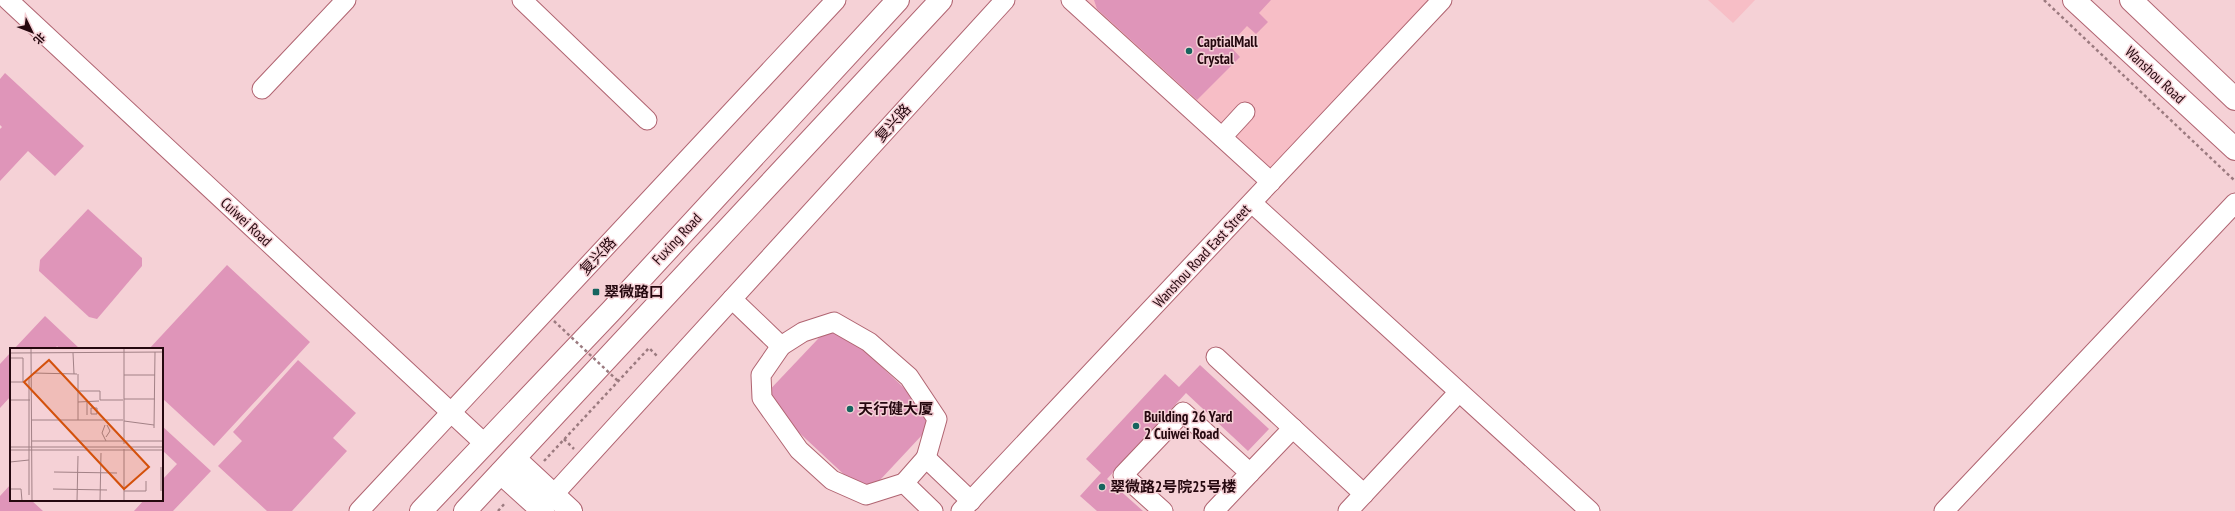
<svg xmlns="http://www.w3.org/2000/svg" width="2235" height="511" font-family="'PT Sans Narrow','Noto Sans SC',sans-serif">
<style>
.built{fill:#f7bec6}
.building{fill:#df95b9}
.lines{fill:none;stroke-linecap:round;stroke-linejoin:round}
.minor-casing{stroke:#b06471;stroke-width:21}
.major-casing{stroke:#b06471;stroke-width:24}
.highway-casing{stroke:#b06471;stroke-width:24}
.path{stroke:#9b7a7f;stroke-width:2.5;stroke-dasharray:3 3;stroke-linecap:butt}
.minor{stroke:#fff;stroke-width:19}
.major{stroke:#fff;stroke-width:22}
.highway{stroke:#fff;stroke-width:22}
.path-bridge{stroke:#9b7a7f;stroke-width:2.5;stroke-dasharray:3 3;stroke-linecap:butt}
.poi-dot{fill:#16645f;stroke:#f5d1d6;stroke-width:1.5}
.labels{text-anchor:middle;stroke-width:3;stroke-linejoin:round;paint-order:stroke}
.poi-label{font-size:15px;font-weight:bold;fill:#25080f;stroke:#f5d1d6;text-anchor:start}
.street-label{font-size:15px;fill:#25080f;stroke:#f5d1d6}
.inset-road{fill:none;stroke:#a28186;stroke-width:1}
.view{fill:#d4510c;fill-opacity:0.15;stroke:#d4510c;stroke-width:2}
.inset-edge{fill:none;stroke:#25080f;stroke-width:2}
</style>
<rect width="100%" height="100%" fill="#f5d1d6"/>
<g class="built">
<path d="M 1083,0 L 1429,0 L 1270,170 Z"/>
<path d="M 1708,0 L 1755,0 L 1733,23 Z"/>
</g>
<g class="building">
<path d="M 1094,0 L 1271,0 L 1259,13 L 1268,22 L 1256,34 L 1247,26 L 1229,45 L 1240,57 L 1197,100 L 1097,9 Z"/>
<path d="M 5,73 L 84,146 L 55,176 L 28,151 L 0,181 L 0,129 L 2,127 L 0,125 L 0,79 Z"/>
<path d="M 88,209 L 142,258 L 142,266 L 97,319 L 89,317 L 39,271 L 40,260 Z"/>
<path d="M 227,265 L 310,342 L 214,446 L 162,398 L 162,349 L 149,349 Z"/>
<path d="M 45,316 L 80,349 L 60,349 L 57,346 L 55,349 L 14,349 Z"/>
<path d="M 834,322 L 937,419 L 866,495 L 762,398 Z"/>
<path d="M 11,352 L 11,396 L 0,408 L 0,364 Z"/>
<path d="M 298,360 L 356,413 L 333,438 L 347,451 L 292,511 L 267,511 L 218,466 L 242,441 L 233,432 Z"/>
<path d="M 1200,365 L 1269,429 L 1248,451 L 1186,393 L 1107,479 L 1143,511 L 1097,511 L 1080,496 L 1101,473 L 1086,459 L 1165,374 L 1179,387 Z"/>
<path d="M 162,426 L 211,471 L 173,511 L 134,511 L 144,500 L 162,500 L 162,480 L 177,464 L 162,450 Z"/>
<path d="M 11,484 L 11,500 L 31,500 L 43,511 L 0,511 L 0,496 Z"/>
</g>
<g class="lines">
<defs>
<g id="minor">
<path d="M 8,0 L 485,444"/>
<path d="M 522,0 L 647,120"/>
<path d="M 1071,0 L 1271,182"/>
<path d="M 262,89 L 346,0"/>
<path d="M 1222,137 L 1245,112"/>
<path d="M 1252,203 L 1590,511"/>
<path d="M 732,299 L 781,346 L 803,332 L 834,322 L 869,342 L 909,377 L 937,419 L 926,458"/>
<path d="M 781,346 L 761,375 L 762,398 L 799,450 L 832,480 L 866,495 L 904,483"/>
<path d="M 1216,357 L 1364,494"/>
<path d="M 1250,473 L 1293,428"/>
<path d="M 544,505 L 1005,0"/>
<path d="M 359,511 L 836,0"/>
<path d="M 933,511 L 904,483 L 926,458 L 971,501"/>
<path d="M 961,511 L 1442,0"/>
<path d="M 1163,511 L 1123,475 L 1183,412 L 1250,473 L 1214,511"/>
<path d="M 1348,511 L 1459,392"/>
<path d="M 1944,511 L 2235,203"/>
</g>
<g id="major">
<path d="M 2074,0 L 2235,149"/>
<path d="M 2131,0 L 2235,99"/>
<path d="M 515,459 L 571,511"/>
<path d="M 501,473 L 543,511"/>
</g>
<g id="highway">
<path d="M 421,511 L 612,310 L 898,0"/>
<path d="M 465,511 L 941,0"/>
</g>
</defs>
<use href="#minor" class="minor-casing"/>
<use href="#major" class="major-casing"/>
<use href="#highway" class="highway-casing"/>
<g class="path">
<path d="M 2044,0 L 2235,181"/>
<path d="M 564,439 L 574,449"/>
<path d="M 544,461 L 649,348 L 658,357"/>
<path d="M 498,511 L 506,502"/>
</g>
<use href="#minor" class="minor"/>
<use href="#major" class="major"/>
<use href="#highway" class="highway"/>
<path class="path-bridge" d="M 554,321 L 618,381"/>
</g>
<g class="poi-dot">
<circle cx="1189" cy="51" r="4"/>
<rect x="592" y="288" width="8" height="8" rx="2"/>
<circle cx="850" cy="409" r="4"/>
<circle cx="1136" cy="426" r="4"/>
<circle cx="1102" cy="487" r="4"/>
</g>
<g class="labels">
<g class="poi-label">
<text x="1197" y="47">CaptialMall<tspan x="1197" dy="17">Crystal</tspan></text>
<text x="604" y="297">翠微路口</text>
<text x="858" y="414">天行健大厦</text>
<text x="1144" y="422">Building 26 Yard<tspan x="1144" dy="17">2 Cuiwei Road</tspan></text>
<text x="1110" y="492">翠微路2号院25号楼</text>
</g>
<g class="street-label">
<text transform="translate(2155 75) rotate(43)" y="5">Wanshou Road</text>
<text transform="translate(893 123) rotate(-48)" y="5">复兴路</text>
<text transform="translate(246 222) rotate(43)" y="5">Cuiwei Road</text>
<text transform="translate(677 239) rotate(-47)" y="5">Fuxing Road</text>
<text transform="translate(598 256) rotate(-47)" y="5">复兴路</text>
<text transform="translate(1202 256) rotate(-47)" y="5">Wanshou Road East Street</text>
</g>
</g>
<g transform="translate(10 348)">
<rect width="153" height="153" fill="#f5d1d6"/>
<path class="inset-road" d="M 21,0 L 22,153M 114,0 L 114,96M 0,5 L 153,4M 63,5 L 64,26M 0,10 L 13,10 L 13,34 L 0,34M 23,25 L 67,26M 68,26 L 68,72M 114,27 L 145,27M 19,29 L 19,147M 68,43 L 90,43 L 90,52 L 113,52M 114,51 L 145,51M 0,52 L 20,52M 68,54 L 89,53M 77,54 L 77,67M 81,60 L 87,60 L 87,66 L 81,66 ZM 22,72 L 113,72M 114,73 L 144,77M 95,77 L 92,85 L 96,93M 144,80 L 145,4M 96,89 L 100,83 L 97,77M 22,93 L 153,93M 0,99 L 153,99M 114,101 L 114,153M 0,102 L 153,102M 0,114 L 19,112M 44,124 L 107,125M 0,141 L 11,141 L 12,153M 43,141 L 97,142M 114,143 L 136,143 L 136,133M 151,143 L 151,119M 67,153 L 68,108M 90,153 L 91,105"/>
<path class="view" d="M 39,12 L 139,119 L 114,141 L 14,34 Z"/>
<rect width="153" height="153" class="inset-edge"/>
</g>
<g transform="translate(32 32) rotate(133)" stroke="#f5d1d6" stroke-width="3" paint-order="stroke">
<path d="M0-3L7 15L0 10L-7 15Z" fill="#25080f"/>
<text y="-6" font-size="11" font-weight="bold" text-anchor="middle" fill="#25080f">北</text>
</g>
</svg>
